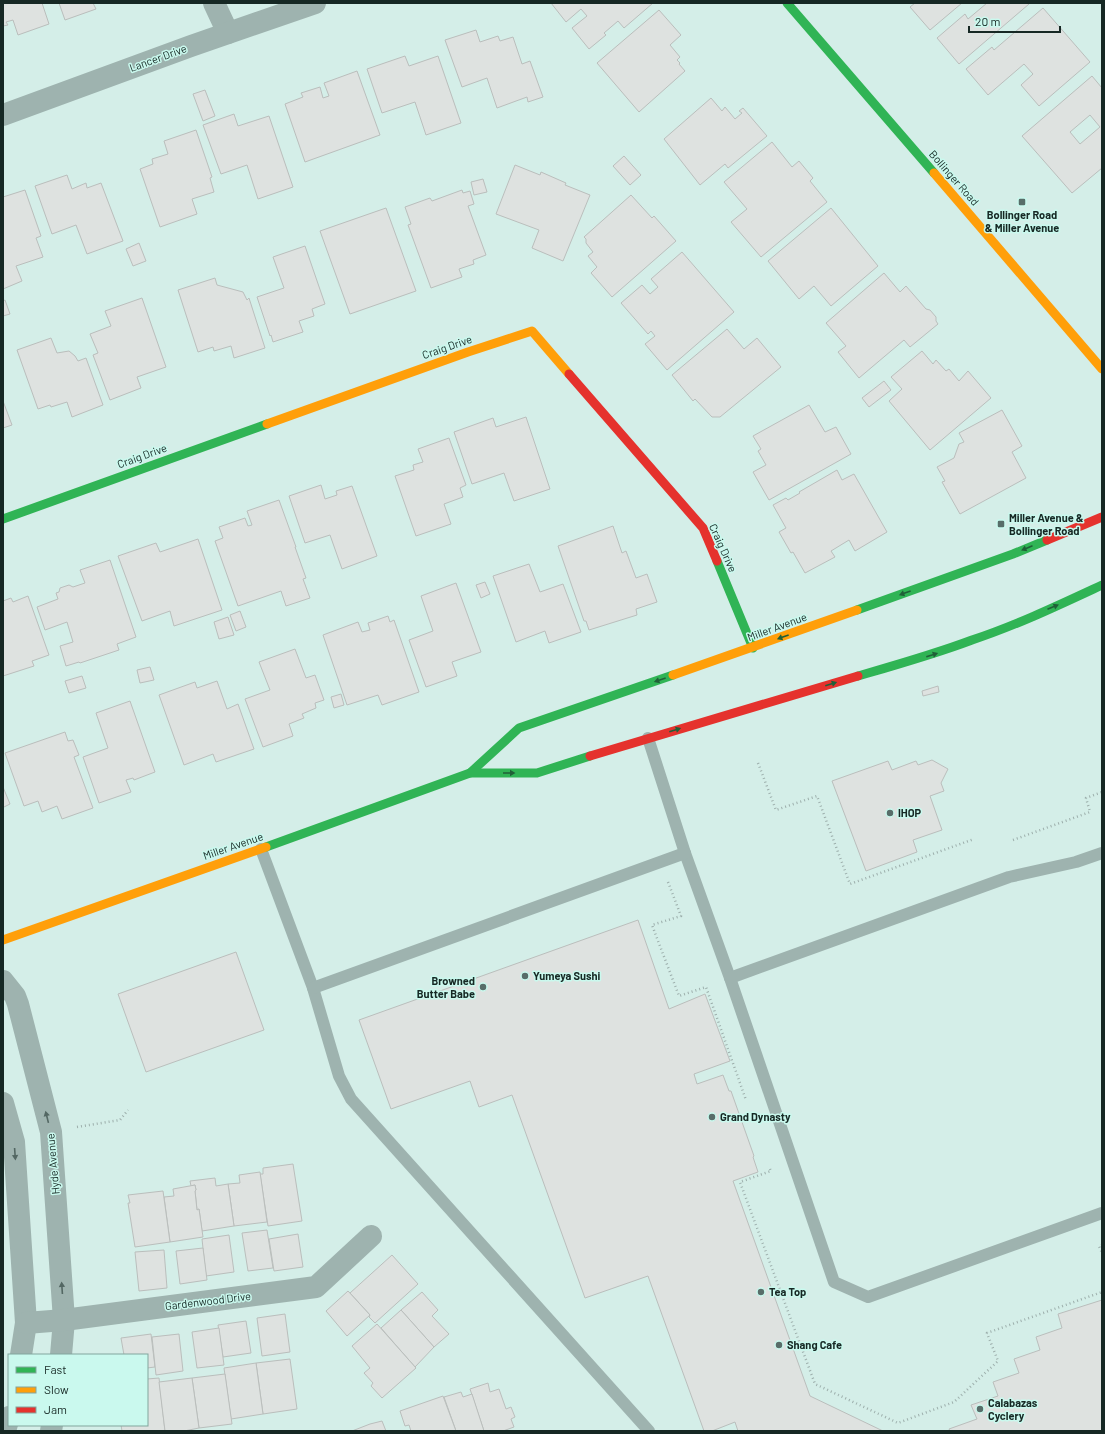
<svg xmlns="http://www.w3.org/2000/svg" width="1105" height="1434" font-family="Barlow,sans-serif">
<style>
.building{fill:#dee2e0;stroke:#babebc;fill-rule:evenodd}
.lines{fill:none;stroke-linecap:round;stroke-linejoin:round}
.path{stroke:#9dafac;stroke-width:2.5;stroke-dasharray:1 3;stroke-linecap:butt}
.lane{stroke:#9eb3af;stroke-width:12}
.street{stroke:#9eb3af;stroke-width:22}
.fast{stroke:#30b455;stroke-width:9}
.slow{stroke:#ff9f0a;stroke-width:9}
.jam{stroke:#e5322d;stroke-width:9}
.oneway{fill:#206038}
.oneway2{fill:#536763}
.poi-dot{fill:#586d69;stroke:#caf9ee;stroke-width:1.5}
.labels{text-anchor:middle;stroke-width:3;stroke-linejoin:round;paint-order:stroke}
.street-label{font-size:11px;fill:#162824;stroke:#caf9ee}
.poi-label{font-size:11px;font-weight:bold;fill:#162824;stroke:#caf9ee;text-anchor:start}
</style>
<rect width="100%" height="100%" fill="#d4eee8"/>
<g class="building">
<path d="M 3,3 L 42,3 L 49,24 L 18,35 L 13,20 L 6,22 L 8,25 L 3,26 Z"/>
<path d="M 59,3 L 93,3 L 96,9 L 65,20 Z"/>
<path d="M 551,3 L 653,3 L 624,28 L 618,21 L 604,33 L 606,35 L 589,49 L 572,28 L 587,16 L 581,9 L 566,22 Z"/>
<path d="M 915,3 L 962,3 L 930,30 L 910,7 Z"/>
<path d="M 987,3 L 1028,3 L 1029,4 L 959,64 L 937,38 L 965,14 L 968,19 Z"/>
<path d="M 1043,8 L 1090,62 L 1039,106 L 1021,85 L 1033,74 L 1024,64 L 988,95 L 966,69 L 992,47 L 994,50 Z"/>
<path d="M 659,10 L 681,35 L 670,45 L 680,57 L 677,60 L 680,63 L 679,64 L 685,71 L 639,112 L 597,63 Z"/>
<path d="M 476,30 L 480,42 L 498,36 L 500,41 L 513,37 L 522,64 L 530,61 L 543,97 L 528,102 L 527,97 L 497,108 L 487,78 L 462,87 L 445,40 Z"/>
<path d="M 405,56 L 409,66 L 438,56 L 461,123 L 426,135 L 415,102 L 382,113 L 367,69 Z"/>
<path d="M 357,71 L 380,135 L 305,162 L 285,104 L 303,97 L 301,93 L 320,87 L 323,98 L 329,96 L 324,83 Z"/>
<path d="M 1092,76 L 1102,88 L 1102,168 L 1072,193 L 1022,136 ZM 1090,115 L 1100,127 L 1080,144 L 1070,132 Z"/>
<path d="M 205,90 L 215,116 L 203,121 L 193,94 Z"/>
<path d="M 711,98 L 722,111 L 725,107 L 735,119 L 742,113 L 739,111 L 743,108 L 767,136 L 728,168 L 725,164 L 700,185 L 664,139 Z"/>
<path d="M 234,114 L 238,126 L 269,116 L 293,187 L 258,199 L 247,165 L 221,174 L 203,125 Z"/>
<path d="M 196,130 L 212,177 L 210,178 L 214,192 L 192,199 L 197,214 L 160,227 L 140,169 L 153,164 L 152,159 L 168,154 L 164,141 Z"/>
<path d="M 772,142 L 792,167 L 799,161 L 813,178 L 810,181 L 827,202 L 761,257 L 731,222 L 747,209 L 724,182 Z"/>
<path d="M 624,156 L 641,175 L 630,185 L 613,166 Z"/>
<path d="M 515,165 L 540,175 L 541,172 L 566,183 L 565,185 L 590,195 L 563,261 L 532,248 L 539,230 L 496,214 Z"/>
<path d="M 67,175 L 72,189 L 86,183 L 87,188 L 101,183 L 123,241 L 87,254 L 76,225 L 52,234 L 35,186 Z"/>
<path d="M 483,179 L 487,192 L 474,195 L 471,182 Z"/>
<path d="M 25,190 L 41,236 L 36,238 L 43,257 L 16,266 L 22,281 L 3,289 L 3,197 Z"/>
<path d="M 462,190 L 463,193 L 470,191 L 474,204 L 468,206 L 486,255 L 473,260 L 474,264 L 459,269 L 462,277 L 431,288 L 408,225 L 411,224 L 405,207 L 430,198 L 432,201 Z"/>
<path d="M 631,195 L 652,218 L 654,216 L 676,241 L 612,297 L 591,273 L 597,267 L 588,256 L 593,252 L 586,243 L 586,239 L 584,237 Z"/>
<path d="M 386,208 L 416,291 L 350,314 L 320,231 Z"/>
<path d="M 831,208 L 878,266 L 831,306 L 814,286 L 799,299 L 768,261 Z"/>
<path d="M 139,243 L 146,261 L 133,266 L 126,249 Z"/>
<path d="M 305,246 L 325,304 L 312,309 L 314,316 L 299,321 L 303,332 L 273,342 L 271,335 L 270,336 L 257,297 L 284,288 L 273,257 Z"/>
<path d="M 682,252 L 734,312 L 667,370 L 645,344 L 655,336 L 651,331 L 648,334 L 621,303 L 642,285 L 650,294 L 658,287 L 651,279 Z"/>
<path d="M 884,273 L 900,292 L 906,286 L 926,309 L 930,310 L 936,317 L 936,321 L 938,324 L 910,347 L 904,340 L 859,378 L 838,352 L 846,346 L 826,323 Z"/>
<path d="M 215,278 L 217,285 L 243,292 L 247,300 L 249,298 L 265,348 L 234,358 L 231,346 L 214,351 L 213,347 L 198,352 L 178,290 Z"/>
<path d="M 142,298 L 166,367 L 137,377 L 141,388 L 110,400 L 93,355 L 98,353 L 90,334 L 111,326 L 105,311 Z"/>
<path d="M 5,300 L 10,314 L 3,316 L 3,301 Z"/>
<path d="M 727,329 L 744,349 L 757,338 L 781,367 L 720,417 L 712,417 L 695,399 L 693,401 L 672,375 Z"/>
<path d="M 51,338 L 57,353 L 69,351 L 75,356 L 78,361 L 86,358 L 103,405 L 72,417 L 67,402 L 51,407 L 50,405 L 38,409 L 17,350 Z"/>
<path d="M 922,351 L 933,364 L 936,360 L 946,371 L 949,369 L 959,381 L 968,371 L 991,398 L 930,450 L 889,401 L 902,389 L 891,377 Z"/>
<path d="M 884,381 L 891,390 L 869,407 L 862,398 Z"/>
<path d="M 3,401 L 12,425 L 3,428 Z"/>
<path d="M 809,405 L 825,432 L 836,427 L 851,454 L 769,500 L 753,472 L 766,465 L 758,451 L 761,449 L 753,436 Z"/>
<path d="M 1002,410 L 1022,446 L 1012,452 L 1026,478 L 960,514 L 942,482 L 945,481 L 937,467 L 954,458 L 959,444 L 964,442 L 959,433 Z"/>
<path d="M 526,417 L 550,489 L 514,501 L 504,473 L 472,484 L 454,432 L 493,418 L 496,427 Z"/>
<path d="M 449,438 L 466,485 L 460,488 L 463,497 L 444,504 L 451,524 L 416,536 L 395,476 L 414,470 L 413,465 L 423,462 L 418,449 Z"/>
<path d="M 837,470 L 842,480 L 854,474 L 887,532 L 855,551 L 849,540 L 831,551 L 835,557 L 805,573 L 793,552 L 791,553 L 779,532 L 786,528 L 773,505 L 786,498 L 788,500 L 800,493 L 799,492 Z"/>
<path d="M 321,485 L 325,499 L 337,495 L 336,491 L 352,486 L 377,556 L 342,569 L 330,535 L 305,543 L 289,496 Z"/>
<path d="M 279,500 L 296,547 L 295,547 L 306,578 L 303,579 L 310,598 L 286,606 L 281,591 L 238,606 L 215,541 L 223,538 L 219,527 L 245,518 L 248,526 L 252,525 L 247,511 Z"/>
<path d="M 613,526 L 622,553 L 626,551 L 636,578 L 647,574 L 657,602 L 636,609 L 637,615 L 589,630 L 586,621 L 584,621 L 558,546 Z"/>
<path d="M 198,539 L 222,610 L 174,626 L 170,611 L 142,621 L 118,556 L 156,543 L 160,552 Z"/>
<path d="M 110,560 L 136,637 L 117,644 L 119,650 L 80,663 L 79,662 L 66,666 L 60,646 L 73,642 L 67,622 L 45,630 L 37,607 L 58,599 L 56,593 L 59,592 L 60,588 L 69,585 L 73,587 L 85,583 L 80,570 Z"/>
<path d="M 529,564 L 540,592 L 563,584 L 581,632 L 549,643 L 545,631 L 516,642 L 493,576 Z"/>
<path d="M 485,582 L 490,594 L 481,598 L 476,585 Z"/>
<path d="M 456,583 L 481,652 L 452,662 L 457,676 L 426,687 L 409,640 L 433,631 L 421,596 Z"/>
<path d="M 28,596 L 49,655 L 32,661 L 34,666 L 3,676 L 3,601 L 11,598 L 13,602 Z"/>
<path d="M 240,611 L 246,627 L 236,631 L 230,615 Z"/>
<path d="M 388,616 L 390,622 L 394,620 L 419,692 L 382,705 L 378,695 L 347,705 L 323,635 L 358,622 L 362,632 L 370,630 L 368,623 Z"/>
<path d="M 228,617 L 234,635 L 219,639 L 214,622 Z"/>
<path d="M 295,649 L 306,678 L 315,675 L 324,700 L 315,703 L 316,708 L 302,714 L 304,718 L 289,724 L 293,736 L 263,747 L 245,699 L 270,690 L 259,662 Z"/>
<path d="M 150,667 L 154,680 L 140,683 L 137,670 Z"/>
<path d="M 82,676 L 86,688 L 69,693 L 65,681 Z"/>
<path d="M 217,681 L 227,709 L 238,704 L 254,749 L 216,762 L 213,754 L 184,765 L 159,695 L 195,682 L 197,688 Z"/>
<path d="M 938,686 L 939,692 L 923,696 L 922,691 Z"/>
<path d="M 341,694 L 344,705 L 334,708 L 331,697 Z"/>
<path d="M 130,701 L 155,772 L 134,780 L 133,778 L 126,780 L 131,792 L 99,803 L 83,757 L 108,748 L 96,713 Z"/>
<path d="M 65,732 L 68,741 L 73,740 L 79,755 L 74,757 L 93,808 L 62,819 L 57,806 L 42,812 L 38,801 L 24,806 L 5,753 Z"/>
<path d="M 932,760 L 948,769 L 941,783 L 944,791 L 930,796 L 942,830 L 913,840 L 917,852 L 866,871 L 832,781 L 888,761 L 892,770 L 916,761 L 918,765 Z"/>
<path d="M 3,787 L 10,804 L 4,807 L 3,806 Z"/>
<path d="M 638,920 L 669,1009 L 705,994 L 730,1061 L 694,1074 L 697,1084 L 723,1075 L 729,1091 L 731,1091 L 754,1156 L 753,1157 L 758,1172 L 733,1181 L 810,1396 L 883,1431 L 738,1431 L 735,1422 L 712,1431 L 704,1431 L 648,1276 L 585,1298 L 512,1095 L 479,1107 L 470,1081 L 391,1109 L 359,1020 Z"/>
<path d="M 236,952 L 264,1030 L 146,1072 L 118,994 Z"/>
<path d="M 293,1164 L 302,1221 L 268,1226 L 260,1174 L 263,1174 L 263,1168 Z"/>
<path d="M 260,1172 L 267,1222 L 234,1226 L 228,1184 L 240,1183 L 239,1175 Z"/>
<path d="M 215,1178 L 216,1186 L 228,1184 L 234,1226 L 202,1231 L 199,1209 L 197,1210 L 195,1191 L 196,1190 L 195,1185 L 191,1186 L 190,1181 Z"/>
<path d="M 195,1185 L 196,1190 L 195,1191 L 197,1210 L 199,1209 L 203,1237 L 170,1242 L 164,1197 L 174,1196 L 173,1189 Z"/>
<path d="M 163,1191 L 170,1242 L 135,1247 L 128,1203 L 130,1203 L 128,1195 Z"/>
<path d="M 267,1230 L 273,1268 L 248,1271 L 242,1233 Z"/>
<path d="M 298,1234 L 303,1267 L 274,1271 L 269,1239 Z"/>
<path d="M 229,1235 L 234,1272 L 206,1276 L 202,1239 Z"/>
<path d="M 203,1248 L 207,1280 L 180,1284 L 176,1251 Z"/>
<path d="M 164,1250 L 167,1288 L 139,1291 L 135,1252 Z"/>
<path d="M 392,1255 L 418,1284 L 375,1323 L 369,1317 L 370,1315 L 350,1293 Z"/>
<path d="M 348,1291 L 370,1315 L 347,1336 L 326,1311 Z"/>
<path d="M 422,1292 L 438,1310 L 432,1316 L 449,1334 L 434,1347 L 401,1310 Z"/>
<path d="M 1102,1300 L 1102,1431 L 950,1431 L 949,1429 L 977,1419 L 971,1405 L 998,1396 L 993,1382 L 1019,1373 L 1014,1359 L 1040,1350 L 1036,1337 L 1062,1328 L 1058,1314 Z"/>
<path d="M 401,1310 L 434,1347 L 415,1367 L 381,1328 Z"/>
<path d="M 285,1314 L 290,1352 L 262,1356 L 257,1318 Z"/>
<path d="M 246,1321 L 251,1353 L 223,1357 L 218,1325 Z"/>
<path d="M 377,1324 L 416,1368 L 382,1398 L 371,1386 L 373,1383 L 364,1373 L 370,1368 L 352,1346 Z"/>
<path d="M 219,1328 L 224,1365 L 197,1368 L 192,1332 Z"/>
<path d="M 151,1334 L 155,1367 L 147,1368 L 147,1355 L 124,1355 L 121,1338 Z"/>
<path d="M 179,1334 L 183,1371 L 156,1375 L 152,1337 Z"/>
<path d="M 290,1359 L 297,1409 L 263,1414 L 256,1363 Z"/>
<path d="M 256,1363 L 263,1414 L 231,1419 L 224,1368 Z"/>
<path d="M 225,1374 L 232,1424 L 199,1428 L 192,1378 Z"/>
<path d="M 159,1378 L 165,1431 L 122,1431 L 121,1425 L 147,1425 L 147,1379 Z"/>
<path d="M 192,1378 L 199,1428 L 184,1431 L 165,1431 L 159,1382 Z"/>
<path d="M 488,1383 L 490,1392 L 499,1389 L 506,1409 L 511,1407 L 515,1417 L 511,1419 L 514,1427 L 503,1431 L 484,1431 L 470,1389 Z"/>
<path d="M 461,1392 L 463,1397 L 472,1394 L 484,1431 L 456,1431 L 444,1397 Z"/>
<path d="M 443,1396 L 456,1431 L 411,1431 L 409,1425 L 405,1426 L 400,1411 Z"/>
<path d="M 382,1421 L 386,1431 L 352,1431 L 370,1424 Z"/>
</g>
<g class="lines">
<g class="path">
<path d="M 758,763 L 776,810 L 817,796 L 850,884 L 974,839"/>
<path d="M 1013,840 L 1090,812 L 1086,798 L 1102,792"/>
<path d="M 668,882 L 681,916 L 652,925 L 679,996 L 706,987 L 746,1100"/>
<path d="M 77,1127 L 120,1120 L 128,1110"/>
<path d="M 770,1169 L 771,1171 L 740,1182 L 815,1384 L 898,1423 L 954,1402 L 998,1361 L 987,1333 L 1102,1292"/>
<path d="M 1102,1245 L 1099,1246 L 1102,1253"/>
</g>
<g class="lane">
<path d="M 648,738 L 685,853 L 730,978 L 834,1282 L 868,1297 L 1102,1213"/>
<path d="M 261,849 L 313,988 L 339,1076 L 351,1099 L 649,1431"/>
<path d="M 730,978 L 1009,877 L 1076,862 L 1102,853"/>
<path d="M 313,988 L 685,853"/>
</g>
<g class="street">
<path d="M 214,3 L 228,33"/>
<path d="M 3,115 L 191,46 L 315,3"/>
<path d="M 3,981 L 15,996 L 18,1004 L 51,1132 L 64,1320 L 61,1355"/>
<path d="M 3,1103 L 14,1142 L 26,1323 L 21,1355"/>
<path d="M 26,1323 L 64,1320 L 316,1287 L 371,1236"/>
<path d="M 5,1431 L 9,1417"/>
<path d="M 51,1431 L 52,1425"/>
</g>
<g class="fast">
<path d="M 787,3 L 934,173"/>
<path d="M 3,519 L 267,424"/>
<path d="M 717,561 L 753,648"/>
<path d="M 857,610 L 1013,554 L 1047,540"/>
<path d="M 858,676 C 896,665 935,654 972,640 C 1017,625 1059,605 1102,585"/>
<path d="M 470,773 L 519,728 L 673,675"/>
<path d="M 266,847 L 470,773 L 537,773 L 590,756"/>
</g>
<g class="slow">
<path d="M 934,173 L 1102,369"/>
<path d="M 267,424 L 468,352 L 532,331 L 569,374"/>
<path d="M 673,675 L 857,610"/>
<path d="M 3,940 L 266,847"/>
</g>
<g class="jam">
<path d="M 569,374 L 703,528 L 717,561"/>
<path d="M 1047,540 L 1102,517"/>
<path d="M 590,756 L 858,676"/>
</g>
</g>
<defs><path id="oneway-solid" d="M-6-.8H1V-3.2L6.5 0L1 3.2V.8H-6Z"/></defs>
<g class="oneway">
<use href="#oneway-solid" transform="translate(1027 548) rotate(157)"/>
<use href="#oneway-solid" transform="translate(905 593) rotate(160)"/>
<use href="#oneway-solid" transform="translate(1053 607) rotate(-23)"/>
<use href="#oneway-solid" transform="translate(783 637) rotate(160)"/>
<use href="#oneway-solid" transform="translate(932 655) rotate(-17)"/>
<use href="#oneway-solid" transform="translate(660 680) rotate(161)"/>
<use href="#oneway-solid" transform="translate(831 684) rotate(-17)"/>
<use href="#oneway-solid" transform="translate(675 730) rotate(-17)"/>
<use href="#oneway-solid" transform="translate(509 773)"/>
</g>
<g class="oneway2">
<use href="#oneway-solid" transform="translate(47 1117) rotate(-104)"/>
<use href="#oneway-solid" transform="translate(15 1154) rotate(86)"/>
<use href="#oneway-solid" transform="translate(62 1288) rotate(-94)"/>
</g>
<g class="poi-dot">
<rect x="1018" y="198" width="8" height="8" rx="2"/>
<rect x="997" y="520" width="8" height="8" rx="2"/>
<circle cx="890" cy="813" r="4"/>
<circle cx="525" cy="976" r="4"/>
<circle cx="483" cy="987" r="4"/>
<circle cx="712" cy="1117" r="4"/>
<circle cx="761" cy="1292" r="4"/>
<circle cx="779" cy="1345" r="4"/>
<circle cx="980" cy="1409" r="4"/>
</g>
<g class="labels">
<g class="street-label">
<text transform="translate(158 58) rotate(-20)" y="4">Lancer Drive</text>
<text transform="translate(954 178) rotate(49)" y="4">Bollinger Road</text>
<text transform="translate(447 347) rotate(-19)" y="4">Craig Drive</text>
<text transform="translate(142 456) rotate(-20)" y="4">Craig Drive</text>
<text transform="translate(723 548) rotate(66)" y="4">Craig Drive</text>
<text transform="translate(777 627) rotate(-20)" y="4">Miller Avenue</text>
<text transform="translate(233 846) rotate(-19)" y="4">Miller Avenue</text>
<text transform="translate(53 1164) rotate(-95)" y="4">Hyde Avenue</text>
<text transform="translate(208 1301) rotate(-7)" y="4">Gardenwood Drive</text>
</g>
<g class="poi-label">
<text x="1022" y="219" text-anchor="middle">Bollinger Road<tspan x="1022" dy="13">&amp; Miller Avenue</tspan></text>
<text x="1009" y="522">Miller Avenue &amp;<tspan x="1009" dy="13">Bollinger Road</tspan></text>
<text x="898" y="817">IHOP</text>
<text x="533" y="980">Yumeya Sushi</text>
<text x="475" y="985" text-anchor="end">Browned<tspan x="475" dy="13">Butter Babe</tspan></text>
<text x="720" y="1121">Grand Dynasty</text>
<text x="769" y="1296">Tea Top</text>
<text x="787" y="1349">Shang Cafe</text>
<text x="988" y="1407">Calabazas<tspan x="988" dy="13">Cyclery</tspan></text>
</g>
</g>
<rect width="1105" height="1434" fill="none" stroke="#162824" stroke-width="8"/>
<rect x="8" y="1354" width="140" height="72" fill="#caf9ee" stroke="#82a59d"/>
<rect x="16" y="1367" width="20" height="6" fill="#30b455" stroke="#82a59d"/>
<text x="44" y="1374" font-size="12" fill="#162824">Fast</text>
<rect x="16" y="1387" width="20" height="6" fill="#ff9f0a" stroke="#82a59d"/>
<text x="44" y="1394" font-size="12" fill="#162824">Slow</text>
<rect x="16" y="1407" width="20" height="6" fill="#e5322d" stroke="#82a59d"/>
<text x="44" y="1414" font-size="12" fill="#162824">Jam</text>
<path d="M969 26v6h91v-6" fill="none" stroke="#162824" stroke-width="2"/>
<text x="975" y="26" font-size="12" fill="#162824" stroke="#caf9ee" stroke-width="3" paint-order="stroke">20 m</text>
</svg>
